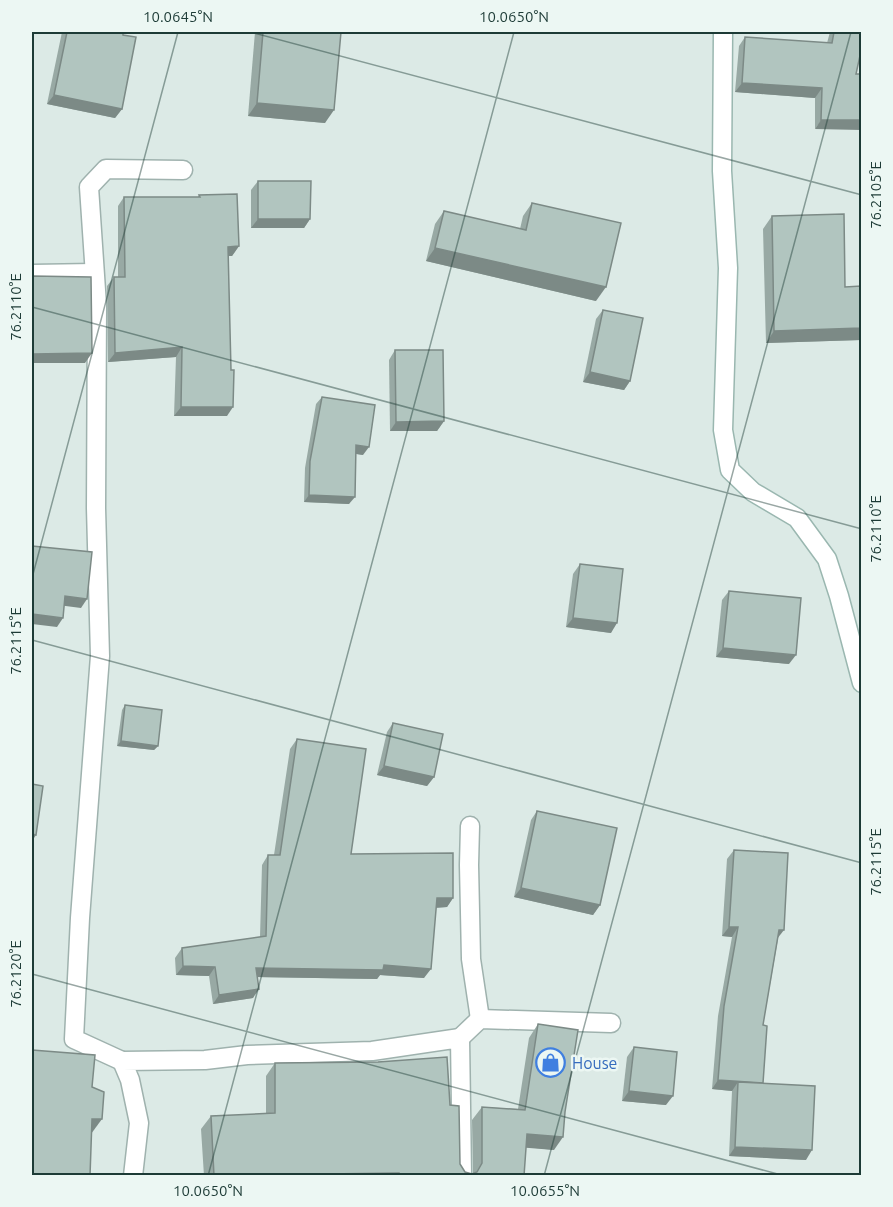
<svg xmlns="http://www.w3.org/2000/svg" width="893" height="1207" font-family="Ubuntu,sans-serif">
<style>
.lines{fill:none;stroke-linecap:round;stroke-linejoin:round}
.street-casing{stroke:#9fb2ae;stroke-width:21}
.secondary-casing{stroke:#9ab7b0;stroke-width:21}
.street{stroke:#fff;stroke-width:18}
.secondary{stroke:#fff;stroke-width:18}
.wall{fill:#98a9a4}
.shaded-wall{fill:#7c8a86}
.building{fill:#b1c5bf;stroke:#7c8a86;stroke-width:1.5}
.ticks{fill:none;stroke:#1d3b36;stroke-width:1.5;stroke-opacity:0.45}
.labels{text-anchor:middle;stroke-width:5;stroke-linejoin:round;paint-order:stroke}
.shop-label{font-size:16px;fill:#366cbe;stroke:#ecf7f3;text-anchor:start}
.neatline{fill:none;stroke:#1d3b36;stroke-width:2}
.ticks-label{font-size:15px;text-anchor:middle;fill:#1d3b36}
</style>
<rect width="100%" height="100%" fill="#dceae6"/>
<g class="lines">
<defs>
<g id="street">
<path d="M 32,274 L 94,273"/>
<path d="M 470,826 L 469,865 L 471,959 L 480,1019"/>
<path d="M 460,1038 L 480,1019 L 611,1023"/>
<path d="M 122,1061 L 74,1039 L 80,918 L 100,656 L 96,508 L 97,305 L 89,187 L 106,169 L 183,170"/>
<path d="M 133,1176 L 139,1123 L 130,1080 L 122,1061 L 205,1060 L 247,1055 L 372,1051 L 460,1038 L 462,1176"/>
</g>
<path id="secondary" d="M 723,32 L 722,171 L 728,268 L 723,430 L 730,470 L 753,492 L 797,518 L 827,559 L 839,596 L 862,683"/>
</defs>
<use href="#street" class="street-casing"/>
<use href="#secondary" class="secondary-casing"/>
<use href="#street" class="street"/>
<use href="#secondary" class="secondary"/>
</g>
<g class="wall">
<path d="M 62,32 L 123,32 L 122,109 L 115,118 L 47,104 Z"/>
<path d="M 255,32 L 341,32 L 325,123 L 248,116 Z"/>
<path d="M 830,32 L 861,32 L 856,74 L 815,129 L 815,98 L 735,92 L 739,46 L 745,37 L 827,43 Z"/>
<path d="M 258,181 L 310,219 L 304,228 L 251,228 L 251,190 Z"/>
<path d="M 199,195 L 239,246 L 232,256 L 228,256 L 227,416 L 174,416 L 176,357 L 108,362 L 107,286 L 114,277 L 118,277 L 118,206 L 124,197 L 198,197 Z"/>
<path d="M 532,203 L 596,301 L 426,261 L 435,224 L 444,211 L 520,229 L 523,216 Z"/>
<path d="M 772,216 L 845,287 L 861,286 L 861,340 L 766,343 L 763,229 Z"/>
<path d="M 603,310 L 630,381 L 624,390 L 583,382 L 596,319 Z"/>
<path d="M 395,350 L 444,421 L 437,431 L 390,431 L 389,360 Z"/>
<path d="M 322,397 L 363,455 L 356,454 L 349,504 L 304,502 L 305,468 L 316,404 Z"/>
<path d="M 580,564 L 611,633 L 566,627 L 573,574 Z"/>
<path d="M 729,591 L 789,664 L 716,657 L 722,600 Z"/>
<path d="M 125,705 L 158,746 L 154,750 L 117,746 L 122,710 Z"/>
<path d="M 393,723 L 434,777 L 427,786 L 377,775 L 387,732 Z"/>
<path d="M 297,739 L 351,854 L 453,898 L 447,907 L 436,908 L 424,978 L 380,975 L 377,979 L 258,977 L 253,998 L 213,1004 L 209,976 L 176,975 L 175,958 L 182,948 L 260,937 L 262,865 L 268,855 L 274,855 L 290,749 Z"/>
<path d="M 537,811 L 600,905 L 593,915 L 514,897 L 531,820 Z"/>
<path d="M 734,850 L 778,939 L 763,1025 L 763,1083 L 806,1160 L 729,1156 L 732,1091 L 712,1089 L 718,1016 L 732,937 L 722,936 L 727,859 Z"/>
<path d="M 538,1024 L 554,1150 L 526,1147 L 524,1176 L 204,1176 L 201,1129 L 211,1116 L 266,1114 L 266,1076 L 275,1063 L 450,1105 L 460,1164 L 465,1172 L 473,1174 L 472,1120 L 482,1107 L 518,1109 L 529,1038 Z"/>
<path d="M 634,1047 L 666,1105 L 622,1101 L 627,1057 Z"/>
</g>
<g class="shaded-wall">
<path d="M 742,83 L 822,88 L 815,98 L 735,92 Z"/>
<path d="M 54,95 L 122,109 L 115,118 L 47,104 Z"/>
<path d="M 257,103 L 334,110 L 325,123 L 248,116 Z"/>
<path d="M 821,120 L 861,120 L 861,130 L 815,129 Z"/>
<path d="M 258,219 L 310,219 L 304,228 L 251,228 Z"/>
<path d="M 239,246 L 232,256 L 221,256 L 228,247 Z"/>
<path d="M 435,248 L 606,287 L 596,301 L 426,261 Z"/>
<path d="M 861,328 L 861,340 L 766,343 L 774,331 Z"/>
<path d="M 182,347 L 176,357 L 108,362 L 115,353 Z"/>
<path d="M 92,353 L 85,363 L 32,363 L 32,354 Z"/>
<path d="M 590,372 L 630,381 L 624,390 L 583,382 Z"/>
<path d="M 181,407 L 233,407 L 227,416 L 174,416 Z"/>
<path d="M 444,421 L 437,431 L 390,431 L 396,422 Z"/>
<path d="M 356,445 L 369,447 L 363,455 L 351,453 Z"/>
<path d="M 309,495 L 355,497 L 349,504 L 304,502 Z"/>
<path d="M 65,596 L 87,599 L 81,608 L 58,605 Z"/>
<path d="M 32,614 L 63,618 L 57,627 L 32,624 Z"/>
<path d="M 573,618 L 617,623 L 611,633 L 566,627 Z"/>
<path d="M 723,648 L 796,655 L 789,664 L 716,657 Z"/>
<path d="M 121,741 L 158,746 L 154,750 L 117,746 Z"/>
<path d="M 384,766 L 434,777 L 427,786 L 377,775 Z"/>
<path d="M 32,834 L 36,835 L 32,841 Z"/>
<path d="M 521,888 L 600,905 L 593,915 L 514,897 Z"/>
<path d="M 437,898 L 453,898 L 447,907 L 430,908 Z"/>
<path d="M 729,927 L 738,927 L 732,937 L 722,936 Z"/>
<path d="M 779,930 L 784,930 L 777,939 Z"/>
<path d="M 384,965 L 431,969 L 424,978 L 380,975 L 377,979 L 250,977 L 256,968 Z"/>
<path d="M 183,966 L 215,967 L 209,976 L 176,975 Z"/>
<path d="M 259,989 L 253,998 L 213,1004 L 219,995 Z"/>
<path d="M 718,1080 L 763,1083 L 738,1082 L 732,1091 L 712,1089 Z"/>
<path d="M 629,1091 L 673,1096 L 666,1105 L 622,1101 Z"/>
<path d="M 92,1119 L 102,1119 L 91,1134 Z"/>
<path d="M 527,1134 L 563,1137 L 554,1150 L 517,1147 Z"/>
<path d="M 735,1147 L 812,1150 L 806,1160 L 729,1156 Z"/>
<path d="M 399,1173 L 398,1176 L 324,1176 L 325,1174 Z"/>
</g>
<g class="building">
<path d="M 67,32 L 123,32 L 123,35 L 136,37 L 122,109 L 54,95 Z"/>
<path d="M 263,32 L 341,32 L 334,110 L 257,103 Z"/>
<path d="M 834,32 L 861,32 L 861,51 L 856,74 L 861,74 L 861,120 L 821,120 L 822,88 L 742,83 L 745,37 L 832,43 Z"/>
<path d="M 258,181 L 311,181 L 310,219 L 258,219 Z"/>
<path d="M 237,194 L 239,246 L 228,247 L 231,370 L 234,370 L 233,407 L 181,407 L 182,347 L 115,353 L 114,277 L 125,277 L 124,197 L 200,197 L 199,195 Z"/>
<path d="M 532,203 L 621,223 L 606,287 L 435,248 L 444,211 L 526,230 Z"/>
<path d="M 844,214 L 845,287 L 861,286 L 861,328 L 774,331 L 772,216 Z"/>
<path d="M 32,276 L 91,277 L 92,353 L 32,354 Z"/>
<path d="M 603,310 L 643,318 L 630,381 L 590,372 Z"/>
<path d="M 395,350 L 443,350 L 444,421 L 396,422 Z"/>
<path d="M 322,397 L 375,405 L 369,447 L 356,445 L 355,497 L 309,495 L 310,461 Z"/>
<path d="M 32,546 L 92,552 L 87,599 L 65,596 L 63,618 L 32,614 Z"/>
<path d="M 580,564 L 623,569 L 617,623 L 573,618 Z"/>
<path d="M 729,591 L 801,598 L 796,655 L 723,648 Z"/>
<path d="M 125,705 L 162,710 L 158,746 L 121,741 Z"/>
<path d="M 393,723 L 443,734 L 434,777 L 384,766 Z"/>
<path d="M 297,739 L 366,749 L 351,854 L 453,853 L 453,898 L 437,898 L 431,969 L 384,965 L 383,970 L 256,968 L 259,989 L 219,995 L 215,967 L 183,966 L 182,948 L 266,936 L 268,855 L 280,855 Z"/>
<path d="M 32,784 L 43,786 L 36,835 L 32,834 Z"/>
<path d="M 537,811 L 617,828 L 600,905 L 521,888 Z"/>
<path d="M 734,850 L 788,853 L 784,930 L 779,930 L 763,1025 L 767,1026 L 763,1083 L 718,1080 L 724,1006 L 738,927 L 729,927 Z"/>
<path d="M 538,1024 L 578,1030 L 565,1112 L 563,1137 L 527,1134 L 524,1176 L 399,1176 L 399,1173 L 325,1174 L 324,1176 L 214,1176 L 211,1116 L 275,1113 L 275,1063 L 378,1062 L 447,1057 L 450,1105 L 459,1106 L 460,1164 L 465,1172 L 472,1174 L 477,1172 L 482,1163 L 482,1107 L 525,1110 Z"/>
<path d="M 634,1047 L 677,1052 L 673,1096 L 629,1091 Z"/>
<path d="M 32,1050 L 95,1055 L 92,1087 L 104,1092 L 102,1119 L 92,1119 L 90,1176 L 32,1176 Z"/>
<path d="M 738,1082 L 815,1086 L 812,1150 L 735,1147 Z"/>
</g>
<path class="ticks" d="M 250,32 L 862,195M 32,307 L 862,529M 32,578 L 178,32M 32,640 L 862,863M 32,974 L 785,1176M 208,1176 L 514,32M 544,1176 L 851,32"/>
<defs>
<symbol id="shop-ring" viewBox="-11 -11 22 22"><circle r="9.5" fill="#ecf7f3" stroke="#3f7fe0" stroke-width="1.5"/><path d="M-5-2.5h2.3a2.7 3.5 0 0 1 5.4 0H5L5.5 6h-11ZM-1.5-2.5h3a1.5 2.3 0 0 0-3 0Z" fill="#3f7fe0"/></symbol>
</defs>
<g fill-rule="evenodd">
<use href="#shop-ring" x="534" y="1046" width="33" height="33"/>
</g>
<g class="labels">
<g class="shop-label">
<text x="572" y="1069">House</text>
</g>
</g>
<rect width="893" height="1207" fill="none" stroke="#ecf7f3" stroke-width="66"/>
<rect x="33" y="33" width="827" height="1141" class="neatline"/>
<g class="ticks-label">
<text x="178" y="22">10.0645°N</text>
<text x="514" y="22">10.0650°N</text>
<text transform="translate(876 195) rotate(-90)" y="5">76.2105°E</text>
<text transform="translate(16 307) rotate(-90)" y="5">76.2110°E</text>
<text transform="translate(876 529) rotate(-90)" y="5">76.2110°E</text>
<text transform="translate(16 641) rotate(-90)" y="5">76.2115°E</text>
<text transform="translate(876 862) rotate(-90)" y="5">76.2115°E</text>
<text transform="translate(16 974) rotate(-90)" y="5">76.2120°E</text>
<text x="208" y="1196">10.0650°N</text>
<text x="545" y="1196">10.0655°N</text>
</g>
</svg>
